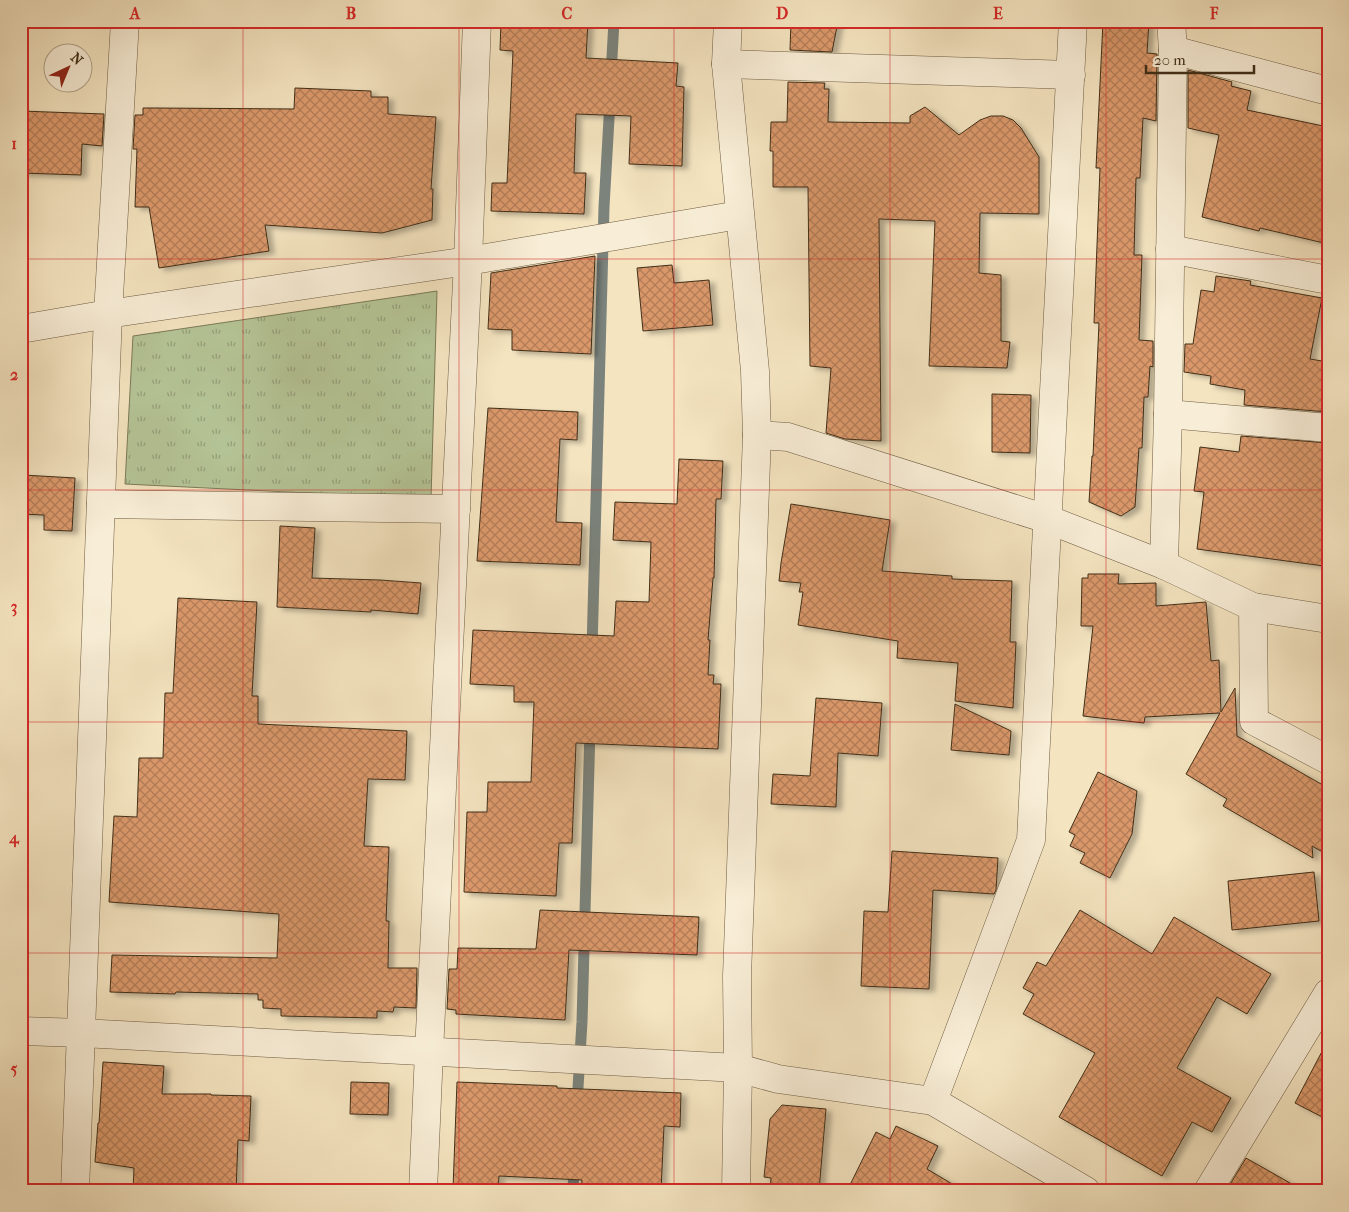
<svg xmlns="http://www.w3.org/2000/svg" width="1349" height="1212" font-family="'IM FELL French Canon',serif">
<style>
.grass{fill:url(#grass-tufts);stroke:#7b7a58}
.lines{fill:none;stroke-linecap:round;stroke-linejoin:round}
.stream{stroke:#7b837c;stroke-width:11}
.building{fill:url(#building-cross-hatch);stroke:#412f18;filter:url(#shadow)}
.minor-casing{stroke:#6e5c42;stroke-width:29}
.minor{stroke:#f8edd6;stroke-width:28}
.grid{fill:none;stroke:#d62828;stroke-width:1;stroke-opacity:0.55}
.neatline{fill:none;stroke:#d62828;stroke-width:2}
.grid-label{font-size:16px;text-anchor:middle;font-weight:bold;fill:#d62828}
</style>
<defs>
<pattern id="grass-tufts" width="24" height="20" patternUnits="userSpaceOnUse" patternTransform="scale(1.25)"><rect width="24" height="20" fill="#b5c597"/><path d="M3 7l-1-3M5 7V3M7 7l1-3M15 17l-1-3M17 17v-4M19 17l1-3" fill="none" stroke="#95a07a"/></pattern>
<pattern id="building-cross-hatch" width="8" height="8" patternUnits="userSpaceOnUse" patternTransform="scale(1.25)"><rect width="8" height="8" fill="#da986b"/><path d="M0 0l8 8M0 8l8-8" fill="none" stroke="#b27c57"/></pattern>
<filter id="shadow"><feDropShadow dx="5.5" dy="3" stdDeviation="2.5" flood-color="#0004"/></filter>
</defs>
<rect width="100%" height="100%" fill="#f4e4c0"/>
<filter id="stains"><feTurbulence type="fractalNoise" baseFrequency=".004" numOctaves="4"/><feColorMatrix values="0 0 0 0 .2 0 0 0 0 .09 0 0 0 0 .02 0 0 0 .5 -.17"/></filter>
<radialGradient id="worn" r=".72"><stop offset=".6" stop-color="#630" stop-opacity="0"/><stop offset="1" stop-color="#630" stop-opacity=".3"/></radialGradient>
<path class="grass" d="M 437,291 L 431,499 L 125,484 L 133,336 Z"/>
<g class="lines">
<g class="stream">
<path d="M 611,75 L 614,21"/>
<path d="M 592,649 L 604,207 L 610,101"/>
<path d="M 577,1104 L 582,1022 L 590,728"/>
<path d="M 573,1191 L 574,1165"/>
</g>
</g>
<g class="building">
<path d="M 501,21 L 588,21 L 586,58 L 678,63 L 676,86 L 684,87 L 682,166 L 629,164 L 631,116 L 576,114 L 574,173 L 586,173 L 584,214 L 491,211 L 492,183 L 507,183 L 513,51 L 500,50 Z"/>
<path d="M 791,21 L 838,21 L 832,52 L 790,50 Z"/>
<path d="M 1103,21 L 1149,21 L 1147,53 L 1157,54 L 1156,121 L 1143,118 L 1140,178 L 1136,178 L 1134,255 L 1142,255 L 1139,340 L 1153,341 L 1153,367 L 1150,366 L 1148,397 L 1144,397 L 1142,448 L 1139,448 L 1135,507 L 1121,516 L 1089,502 L 1092,456 L 1093,456 L 1099,323 L 1094,323 L 1100,168 L 1096,168 Z"/>
<path d="M 1188,70 L 1232,82 L 1231,86 L 1251,91 L 1247,110 L 1328,127 L 1328,244 L 1260,228 L 1259,231 L 1202,217 L 1219,135 L 1188,128 Z"/>
<path d="M 788,82 L 825,83 L 824,89 L 829,89 L 828,122 L 910,123 L 910,116 L 925,107 L 959,135 L 980,120 L 991,116 L 1003,116 L 1013,120 L 1021,128 L 1039,157 L 1039,214 L 980,213 L 979,273 L 1001,275 L 1001,341 L 1010,342 L 1007,368 L 929,366 L 935,221 L 879,219 L 881,441 L 845,439 L 826,433 L 831,368 L 810,366 L 808,187 L 773,187 L 773,151 L 770,151 L 771,122 L 787,122 Z"/>
<path d="M 295,88 L 371,91 L 371,97 L 388,97 L 388,114 L 436,117 L 431,189 L 433,189 L 432,220 L 382,233 L 265,225 L 269,251 L 159,268 L 149,207 L 135,207 L 137,149 L 133,149 L 135,115 L 143,115 L 143,108 L 154,108 L 294,109 Z"/>
<path d="M 21,111 L 104,114 L 102,146 L 82,144 L 81,175 L 21,173 Z"/>
<path d="M 595,256 L 591,354 L 512,350 L 512,330 L 488,329 L 491,273 Z"/>
<path d="M 672,265 L 674,283 L 709,280 L 713,325 L 643,331 L 637,268 Z"/>
<path d="M 1216,276 L 1251,281 L 1250,285 L 1322,298 L 1310,359 L 1328,362 L 1328,412 L 1244,405 L 1245,390 L 1210,384 L 1211,376 L 1184,372 L 1185,344 L 1193,344 L 1201,290 L 1214,292 Z"/>
<path d="M 992,394 L 1031,395 L 1030,453 L 992,452 Z"/>
<path d="M 488,408 L 578,412 L 577,440 L 560,439 L 556,522 L 582,523 L 580,565 L 477,561 Z"/>
<path d="M 1241,436 L 1328,443 L 1328,551 L 1324,566 L 1197,549 L 1204,492 L 1194,491 L 1200,447 L 1239,452 Z"/>
<path d="M 679,459 L 723,461 L 721,499 L 716,499 L 714,578 L 713,578 L 708,640 L 710,640 L 708,675 L 714,675 L 713,684 L 721,684 L 718,749 L 576,743 L 572,843 L 559,843 L 556,896 L 464,892 L 467,812 L 487,812 L 488,782 L 531,782 L 534,702 L 514,702 L 514,686 L 470,684 L 473,630 L 614,636 L 616,601 L 649,602 L 651,542 L 613,540 L 615,502 L 677,504 Z"/>
<path d="M 23,475 L 75,478 L 72,531 L 44,530 L 44,515 L 21,514 Z"/>
<path d="M 791,504 L 890,520 L 882,571 L 952,576 L 952,579 L 1012,581 L 1010,642 L 1016,642 L 1013,708 L 955,701 L 958,663 L 897,658 L 898,641 L 798,625 L 803,592 L 799,592 L 801,583 L 779,581 L 781,563 Z"/>
<path d="M 280,526 L 315,528 L 312,578 L 380,580 L 421,583 L 418,614 L 371,610 L 371,612 L 277,607 Z"/>
<path d="M 1088,574 L 1119,574 L 1118,584 L 1156,583 L 1156,606 L 1206,602 L 1211,661 L 1219,660 L 1221,712 L 1235,688 L 1237,736 L 1328,788 L 1328,855 L 1312,846 L 1313,858 L 1223,806 L 1227,799 L 1186,774 L 1220,713 L 1145,717 L 1144,723 L 1083,716 L 1093,626 L 1081,626 L 1082,578 L 1088,578 Z"/>
<path d="M 178,598 L 257,602 L 252,696 L 258,696 L 258,724 L 407,731 L 405,780 L 368,779 L 364,846 L 389,847 L 386,921 L 389,921 L 388,968 L 417,968 L 416,1008 L 394,1007 L 393,1012 L 377,1011 L 377,1018 L 281,1016 L 281,1009 L 263,1008 L 263,1000 L 258,1000 L 258,994 L 176,992 L 175,994 L 110,992 L 112,955 L 277,958 L 279,914 L 109,902 L 114,816 L 137,817 L 139,758 L 163,758 L 165,693 L 173,693 Z"/>
<path d="M 816,698 L 882,703 L 878,756 L 838,753 L 836,807 L 771,804 L 773,774 L 810,776 Z"/>
<path d="M 955,704 L 1011,731 L 1009,755 L 951,750 Z"/>
<path d="M 1098,772 L 1137,791 L 1132,834 L 1110,878 L 1080,863 L 1085,853 L 1070,846 L 1075,835 L 1069,832 Z"/>
<path d="M 892,851 L 998,858 L 996,890 L 994,894 L 933,890 L 929,989 L 861,986 L 864,911 L 888,912 Z"/>
<path d="M 1314,872 L 1319,921 L 1232,930 L 1228,881 Z"/>
<path d="M 540,910 L 699,917 L 697,955 L 569,950 L 565,1020 L 456,1014 L 456,1010 L 447,1009 L 449,969 L 457,969 L 458,948 L 536,949 Z"/>
<path d="M 1080,910 L 1152,954 L 1174,917 L 1271,974 L 1247,1014 L 1217,997 L 1177,1068 L 1231,1098 L 1212,1132 L 1192,1122 L 1162,1176 L 1059,1117 L 1095,1053 L 1023,1014 L 1034,994 L 1023,988 L 1037,962 L 1046,966 Z"/>
<path d="M 1328,1040 L 1328,1120 L 1295,1103 Z"/>
<path d="M 103,1062 L 164,1066 L 162,1094 L 211,1094 L 211,1095 L 251,1096 L 249,1141 L 238,1140 L 236,1191 L 133,1191 L 134,1168 L 95,1162 L 98,1123 L 99,1123 Z"/>
<path d="M 351,1082 L 389,1083 L 388,1115 L 350,1114 Z"/>
<path d="M 457,1082 L 557,1086 L 557,1088 L 681,1093 L 680,1127 L 664,1126 L 661,1191 L 581,1191 L 582,1180 L 499,1176 L 498,1190 L 453,1189 Z"/>
<path d="M 782,1105 L 826,1109 L 819,1191 L 770,1191 L 771,1178 L 764,1177 L 770,1119 Z"/>
<path d="M 896,1126 L 938,1146 L 927,1169 L 964,1191 L 847,1191 L 876,1132 L 890,1139 Z"/>
<path d="M 1246,1158 L 1304,1191 L 1226,1191 Z"/>
</g>
<g class="lines">
<defs>
<g id="minor">
<path d="M 728,21 L 726,64 L 755,371 L 757,435 L 737,976 L 738,1068 L 736,1191"/>
<path d="M 1171,21 L 1173,50"/>
<path d="M 726,64 L 1071,75"/>
<path d="M 1328,91 L 1173,50 L 1168,414 L 1328,428"/>
<path d="M 1170,249 L 1328,280"/>
<path d="M 21,329 L 108,314 L 468,261 L 739,215"/>
<path d="M 757,435 L 788,437 L 1047,519 L 1164,565 L 1253,607 L 1254,721 L 1328,760"/>
<path d="M 101,504 L 456,509"/>
<path d="M 1164,565 L 1168,414"/>
<path d="M 1253,607 L 1328,619"/>
<path d="M 21,1031 L 82,1033 L 738,1068 L 778,1079 L 933,1101 L 1086,1191"/>
<path d="M 933,1101 L 1031,840 L 1073,21"/>
<path d="M 75,1191 L 108,314 L 125,21"/>
<path d="M 423,1191 L 429,1052 L 468,261 L 477,21"/>
<path d="M 1208,1191 L 1328,993"/>
</g>
</defs>
<use href="#minor" class="minor-casing"/>
<use href="#minor" class="minor"/>
</g>
<path class="grid" d="M 243,21 L 243,1191M 459,21 L 459,1191M 674,21 L 674,1191M 890,21 L 890,1191M 1106,21 L 1106,1191M 21,259 L 1328,259M 21,490 L 1328,490M 21,722 L 1328,722M 21,953 L 1328,953"/>
<rect width="1349" height="1212" fill="none" stroke="#f4e4c0" stroke-width="55"/>
<g transform="translate(68 68) rotate(44)"><circle r="24" fill="#f8edd6" stroke="#afa18a"/>
<path d="M0-4L9 19L0 12L-9 19Z" fill="#8f2418"/>
<text y="-8" font-size="14" font-weight="bold" text-anchor="middle" fill="#412f18">N</text>
</g>
<path d="M1146 65v8h108v-8" fill="none" stroke="#412f18" stroke-width="2.5"/>
<text x="1154" y="65" font-size="15" fill="#412f18" stroke="#f8edd6" stroke-width="4" paint-order="stroke">20 m</text>
<rect x="28" y="28" width="1294" height="1156" class="neatline"/>
<g class="grid-label">
<text x="135" y="19">A</text>
<text x="351" y="19">B</text>
<text x="567" y="19">C</text>
<text x="782" y="19">D</text>
<text x="998" y="19">E</text>
<text x="1214" y="19">F</text>
<text x="14" y="149">1</text>
<text x="14" y="380">2</text>
<text x="14" y="612">3</text>
<text x="14" y="843">4</text>
<text x="14" y="1074">5</text>
</g>
<rect width="100%" height="100%" filter="url(#stains)"/>
<rect width="100%" height="100%" fill="url(#worn)"/>
</svg>
